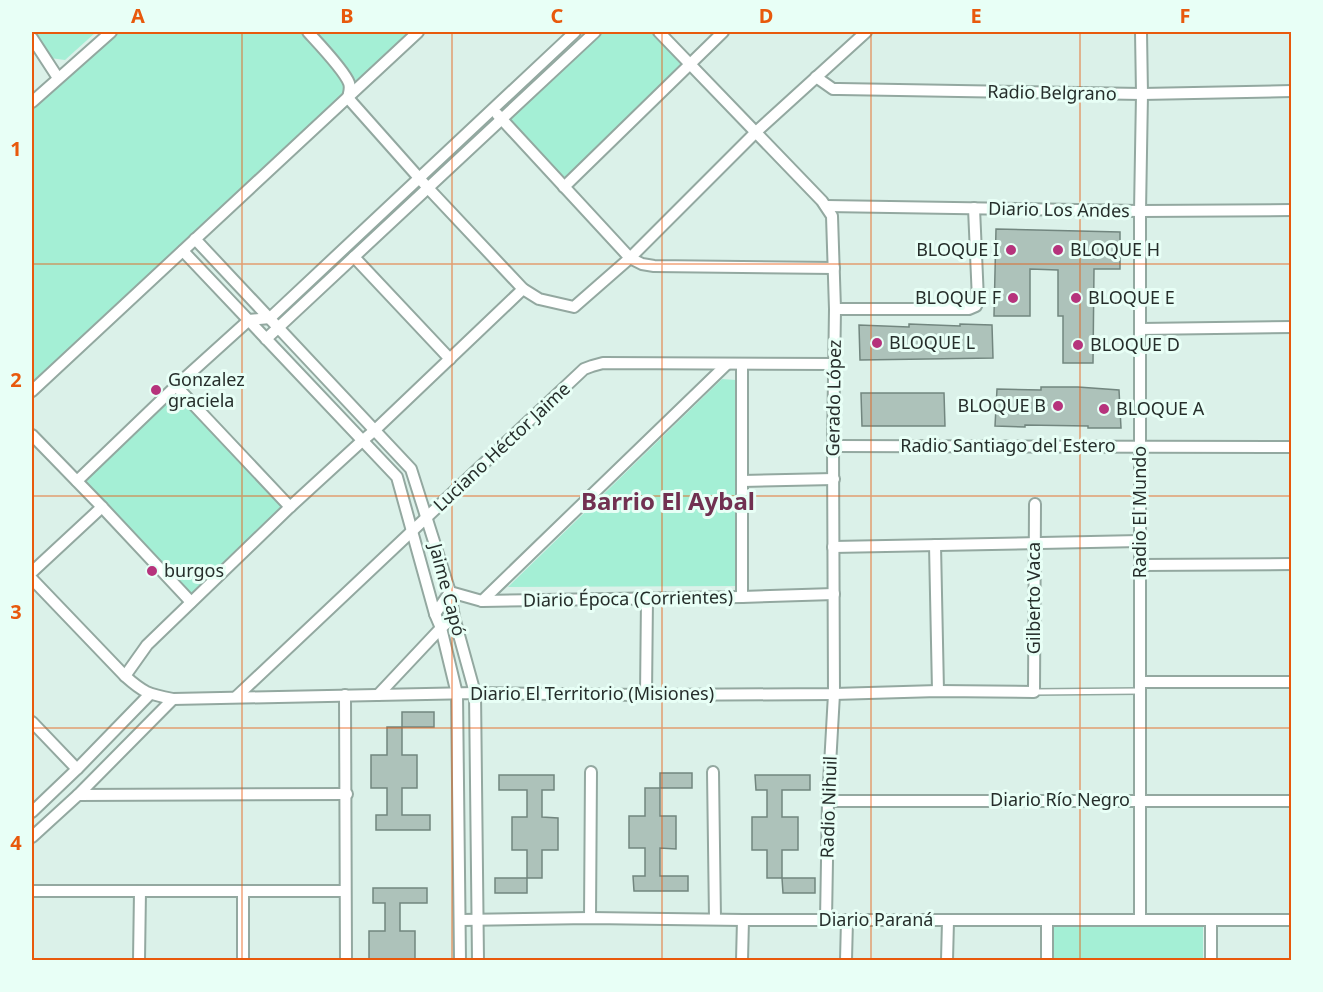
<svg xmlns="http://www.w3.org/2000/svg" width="1323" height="992" font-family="'Noto Sans',sans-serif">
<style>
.green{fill:#a4efd5}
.building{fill:#adc2ba;stroke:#72867f;stroke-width:1.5}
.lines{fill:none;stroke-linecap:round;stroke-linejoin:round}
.service-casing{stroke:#93a8a0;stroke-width:8}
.minor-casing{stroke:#93a8a0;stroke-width:14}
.service{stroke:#fff;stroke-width:5}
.minor{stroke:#fff;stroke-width:10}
.grid{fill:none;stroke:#e8590c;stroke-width:1.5;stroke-opacity:0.55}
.poi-dot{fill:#b6337c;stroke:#e8fff6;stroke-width:2}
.labels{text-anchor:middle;stroke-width:6;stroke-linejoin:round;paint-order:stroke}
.street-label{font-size:18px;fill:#262e2b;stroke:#e8fff6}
.poi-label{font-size:18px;fill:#262e2b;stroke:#e8fff6;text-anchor:start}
.district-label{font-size:24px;font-weight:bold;fill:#713151;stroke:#e8fff6}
.neatline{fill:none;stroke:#e8590c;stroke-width:2}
.grid-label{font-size:20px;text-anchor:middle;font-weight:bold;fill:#e8590c}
</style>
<rect width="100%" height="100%" fill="#dbf1e9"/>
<g class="green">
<path d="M 33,32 L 96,32 L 65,60 L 50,58 Z"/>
<path d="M 114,32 L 416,32 L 32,391 L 32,104 Z"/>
<path d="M 596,32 L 659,32 L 693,67 L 564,187 L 502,119 Z"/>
<path d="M 722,379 L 736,380 L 735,586 L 508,587 Z"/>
<path d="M 176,387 L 289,507 L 192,601 L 77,481 Z"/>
<path d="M 1203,926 L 1203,960 L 1053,960 L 1052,927 Z"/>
</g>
<g class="building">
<path d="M 996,229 L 1120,232 L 1120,269 L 1094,269 L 1093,363 L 1063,363 L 1063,316 L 1058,316 L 1058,270 L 1030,269 L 1030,316 L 994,316 Z"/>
<path d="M 909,324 L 960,326 L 960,324 L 992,325 L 993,358 L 860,360 L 859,325 L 909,327 Z"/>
<path d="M 1041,387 L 1078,387 L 1119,390 L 1121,428 L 1088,428 L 1088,426 L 1025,425 L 1025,427 L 995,426 L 997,389 L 1041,390 Z"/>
<path d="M 861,393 L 944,393 L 945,426 L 862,426 Z"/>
<rect x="402" y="712" width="32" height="15"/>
<path d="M 387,727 L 402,727 L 402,755 L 417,755 L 417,788 L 402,788 L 402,815 L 430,815 L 430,830 L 376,830 L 376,815 L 387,815 L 387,788 L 371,788 L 371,755 L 387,755 Z"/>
<rect x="660" y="773" width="32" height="15"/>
<path d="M 499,775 L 554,775 L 554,790 L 542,790 L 542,817 L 558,818 L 558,850 L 542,850 L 542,878 L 527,878 L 527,850 L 512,850 L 512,817 L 527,817 L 527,790 L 499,790 Z"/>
<path d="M 755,775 L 810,775 L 810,790 L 782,790 L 782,817 L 798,817 L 798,850 L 782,850 L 782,878 L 767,878 L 767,850 L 752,850 L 752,817 L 767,817 L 767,790 L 756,790 Z"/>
<path d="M 645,788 L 660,788 L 660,816 L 676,816 L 676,849 L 660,848 L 660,876 L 688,876 L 688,891 L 634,891 L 633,876 L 645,876 L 645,848 L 629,848 L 629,816 L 645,816 Z"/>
<rect x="495" y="878" width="32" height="15"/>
<path d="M 782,878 L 815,878 L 815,893 L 783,893 Z"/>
<path d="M 373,888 L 427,888 L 427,903 L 400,903 L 400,931 L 415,931 L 415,960 L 369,960 L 369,931 L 385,931 L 385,903 L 373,903 Z"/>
</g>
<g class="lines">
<defs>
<path id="service" d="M 1034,692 L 1140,691"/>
<g id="minor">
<path d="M 308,32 C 318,43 344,70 349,83 C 351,88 349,93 348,98 L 428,188 L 523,289 L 539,299 L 574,307 L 630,258 L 756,132 L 866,32"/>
<path d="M 659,32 L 822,201 L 832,216 L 835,309 L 833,446 L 834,694 L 828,801 L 826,920"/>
<path d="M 32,38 L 58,78"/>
<path d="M 816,77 L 833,89 L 839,89 L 1142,94 L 1292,91"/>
<path d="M 32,102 L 111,32"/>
<path d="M 497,114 L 630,258 L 642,264 L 654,266 L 834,268"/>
<path d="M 564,187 L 723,32"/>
<path d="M 826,206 L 1140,211 L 1292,210"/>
<path d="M 195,239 L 411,469 L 450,592 L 454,617 L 475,693 L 478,960"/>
<path d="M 183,251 L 397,477 L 435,614 L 441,628 L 457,694 L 460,960"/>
<path d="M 354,257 L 450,359"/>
<path d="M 835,309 L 969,309 L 976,306 L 978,300 L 974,208"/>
<path d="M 1140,329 L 1292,327"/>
<path d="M 266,339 L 595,32"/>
<path d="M 742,365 L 742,597"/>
<path d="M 176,386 L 290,507"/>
<path d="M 32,391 L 418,32"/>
<path d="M 32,435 L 102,507 L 191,602"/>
<path d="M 833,446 L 1292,447"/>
<path d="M 77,481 L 176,386 L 249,320 L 270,318 L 575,32"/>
<path d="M 742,481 L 834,479"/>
<path d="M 935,545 L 938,691"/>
<path d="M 833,547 L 1140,541"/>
<path d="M 1140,565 L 1292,564"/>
<path d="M 32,572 L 102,507"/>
<path d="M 32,579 L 125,676 C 144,693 148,694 173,699 L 475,693 L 646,695 L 834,694 L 938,691 L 1034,692 L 1035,504"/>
<path d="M 482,601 L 726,365"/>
<path d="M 435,614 L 450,592 L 482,601 L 742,597 L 834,594"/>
<path d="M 125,676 L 147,645 L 290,507 L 362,441 L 375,430 L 523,289"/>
<path d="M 1140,682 L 1292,682"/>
<path d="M 345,695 C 346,783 345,872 346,960"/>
<path d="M 378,695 L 441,628 L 454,617"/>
<path d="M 646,695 L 647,598"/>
<path d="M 236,697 L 584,369 L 592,366 L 603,363 L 835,364"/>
<path d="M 32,722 L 77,769"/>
<path d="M 713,772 L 715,919"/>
<path d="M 78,795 L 347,794"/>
<path d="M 828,801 L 1292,801"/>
<path d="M 32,812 L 77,769 L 150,694"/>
<path d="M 32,837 L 78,795 L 173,699"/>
<path d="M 32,891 L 345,891"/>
<path d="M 590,918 L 591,772"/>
<path d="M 461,920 L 590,918 L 743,920 L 1292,920"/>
<path d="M 1047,920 L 1047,960"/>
<path d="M 1140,920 L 1140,211 L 1142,94 L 1141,32"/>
<path d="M 1211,920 L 1211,960"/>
<path d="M 139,960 L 140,891"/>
<path d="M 243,960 L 243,892"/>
<path d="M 742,960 L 743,920"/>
<path d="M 846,960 L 847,920"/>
<path d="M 947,960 L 948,921"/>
</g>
</defs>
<use href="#service" class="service-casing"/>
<use href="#minor" class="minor-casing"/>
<use href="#service" class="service"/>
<use href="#minor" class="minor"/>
</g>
<path class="grid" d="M 242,32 L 242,960M 452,32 L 452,960M 662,32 L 662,960M 871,32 L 871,960M 1080,32 L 1080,960M 32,264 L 1292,264M 32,496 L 1292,496M 32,728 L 1292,728"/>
<g class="poi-dot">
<circle cx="1011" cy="250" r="6"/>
<circle cx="1058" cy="250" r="6"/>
<circle cx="1013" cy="298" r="6"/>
<circle cx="1076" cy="298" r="6"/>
<circle cx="877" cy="343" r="6"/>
<circle cx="1078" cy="345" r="6"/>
<circle cx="156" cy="390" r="6"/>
<circle cx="1058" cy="406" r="6"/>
<circle cx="1104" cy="409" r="6"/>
<circle cx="152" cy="571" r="6"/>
</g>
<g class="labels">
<g class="street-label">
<text transform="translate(1052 93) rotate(1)" y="6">Radio Belgrano</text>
<text transform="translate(1059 210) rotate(1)" y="6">Diario Los Andes</text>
<text transform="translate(834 398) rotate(-89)" y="6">Gerado López</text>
<text x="1008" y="452">Radio Santiago del Estero</text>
<text transform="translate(502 447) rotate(-43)" y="6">Luciano Héctor Jaime</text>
<text transform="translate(1140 512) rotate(-90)" y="6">Radio El Mundo</text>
<text transform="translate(447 590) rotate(75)" y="6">Jaime Capó</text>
<text transform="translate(1034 598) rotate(-90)" y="6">Gilberto Vaca</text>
<text transform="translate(628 599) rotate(-1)" y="6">Diario Época (Corrientes)</text>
<text x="592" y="700">Diario El Territorio (Misiones)</text>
<text x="1060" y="806">Diario Río Negro</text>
<text transform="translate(829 807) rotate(-88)" y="6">Radio Nihuil</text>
<text x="876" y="926">Diario Paraná</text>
</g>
<g class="poi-label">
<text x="999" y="256" text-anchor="end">BLOQUE I</text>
<text x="1070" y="256">BLOQUE H</text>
<text x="1001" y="304" text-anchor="end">BLOQUE F</text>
<text x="1088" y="304">BLOQUE E</text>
<text x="889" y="349">BLOQUE L</text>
<text x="1090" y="351">BLOQUE D</text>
<text x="168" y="386">Gonzalez<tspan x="168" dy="21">graciela</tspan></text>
<text x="1046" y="412" text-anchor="end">BLOQUE B</text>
<text x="1116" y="415">BLOQUE A</text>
<text x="164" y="577">burgos</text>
</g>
<g class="district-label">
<text x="668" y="510">Barrio El Aybal</text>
</g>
</g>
<rect width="1323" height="992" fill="none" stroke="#e8fff6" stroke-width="66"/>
<rect x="33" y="33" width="1257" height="926" class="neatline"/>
<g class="grid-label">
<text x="138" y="23">A</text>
<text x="347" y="23">B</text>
<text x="557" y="23">C</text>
<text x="766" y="23">D</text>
<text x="976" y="23">E</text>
<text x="1185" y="23">F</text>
<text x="16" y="156">1</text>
<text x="16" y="387">2</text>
<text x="16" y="619">3</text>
<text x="16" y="850">4</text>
</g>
</svg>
